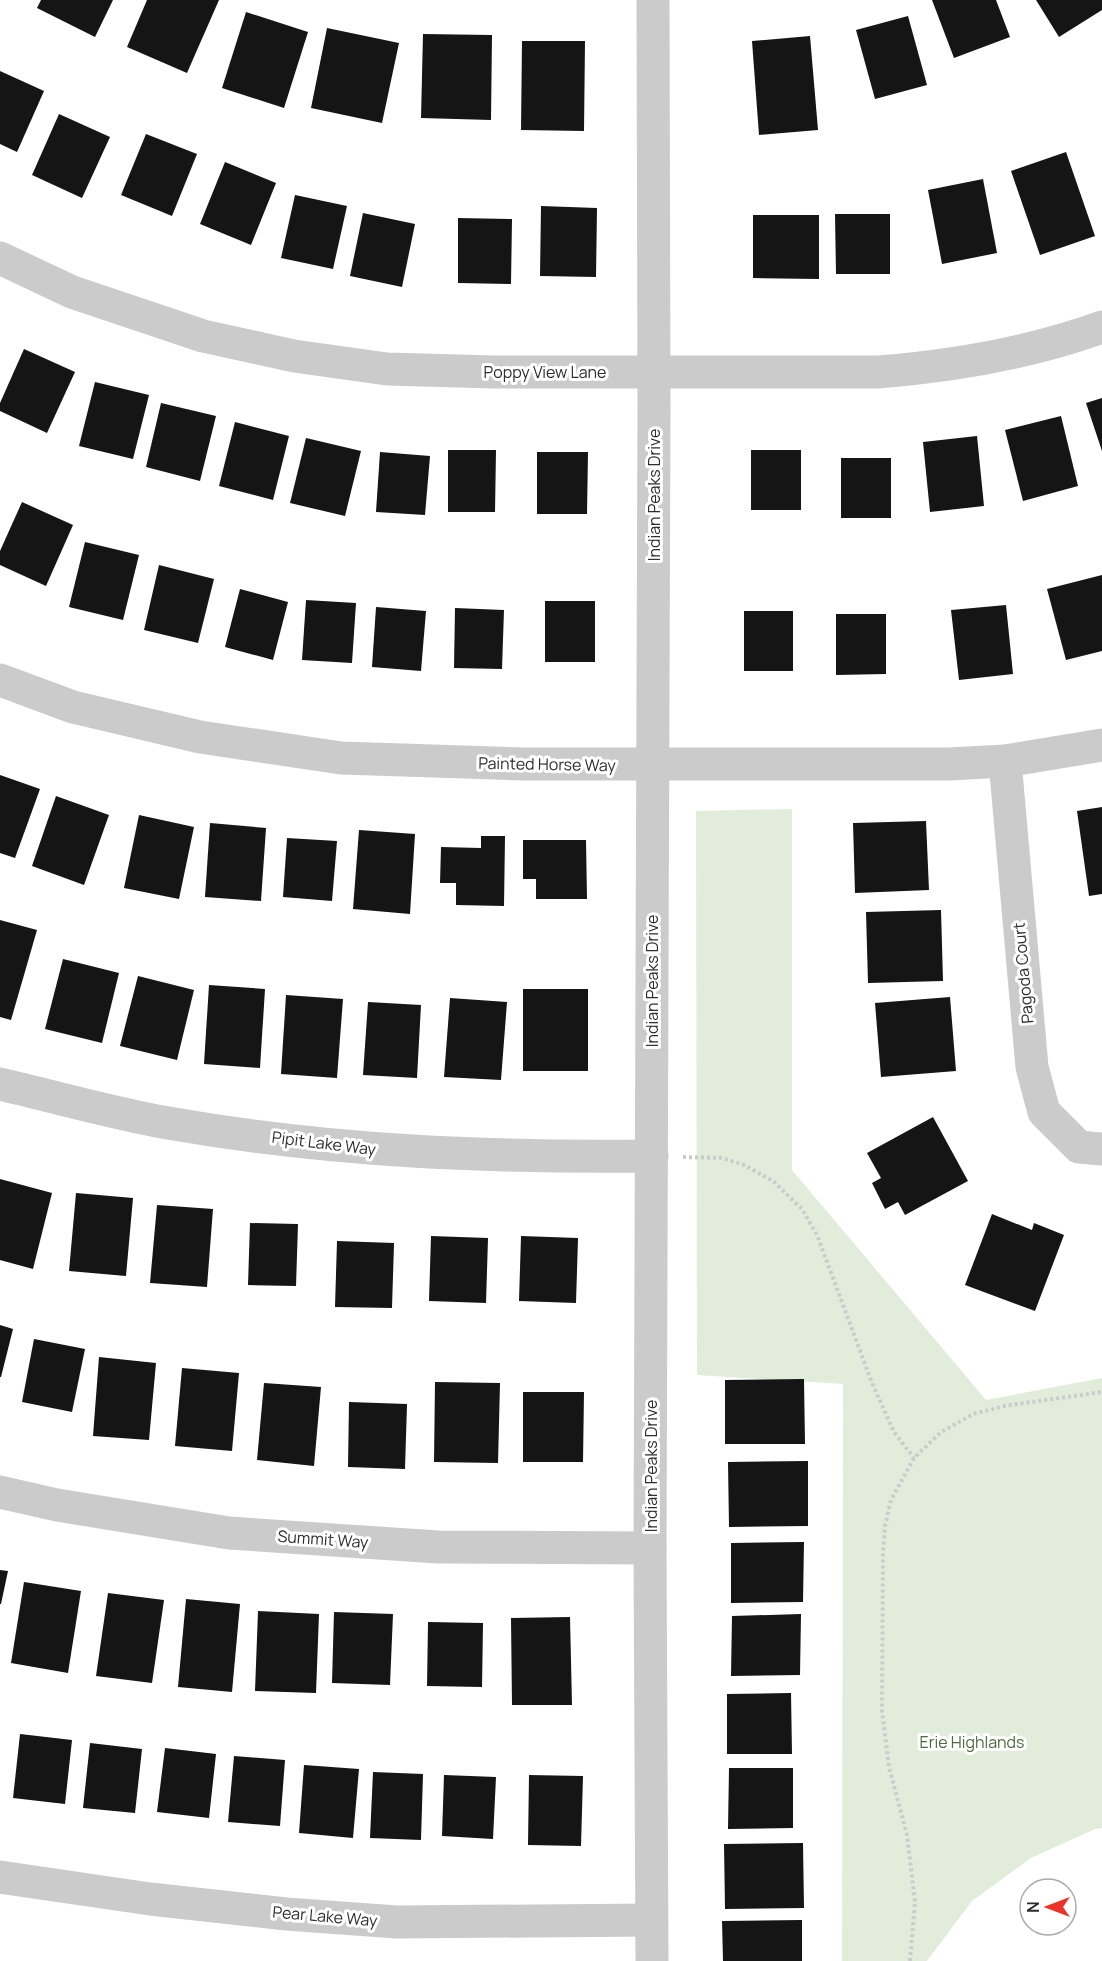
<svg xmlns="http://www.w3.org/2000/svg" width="1102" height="1961" font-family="Manrope,sans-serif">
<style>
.green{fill:#e2ecdb}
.building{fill:#151515}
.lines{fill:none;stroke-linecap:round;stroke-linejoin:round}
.path{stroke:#cbcbcb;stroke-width:4;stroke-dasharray:3 3;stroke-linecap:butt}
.minor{stroke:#cbcbcb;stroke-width:33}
.labels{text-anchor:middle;stroke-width:6;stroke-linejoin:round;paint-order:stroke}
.street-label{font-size:16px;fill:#2e2e2e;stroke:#fff}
.park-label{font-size:16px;fill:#4b6c3a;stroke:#fff}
</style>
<rect width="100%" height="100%" fill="#fff"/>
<path class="green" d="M 792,809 L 792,1170 L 986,1400 L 1102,1378 L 1102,1828 L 1095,1829 L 1031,1858 L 972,1901 L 927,1961 L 842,1961 L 843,1384 L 697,1375 L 696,811 Z"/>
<g class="building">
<path d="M 41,0 L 113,0 L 95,37 L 37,8 Z"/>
<path d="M 147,0 L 219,0 L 187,73 L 127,47 Z"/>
<path d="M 932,0 L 996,0 L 1010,37 L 954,58 Z"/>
<path d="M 1036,0 L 1102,0 L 1102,10 L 1059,37 Z"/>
<path d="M 246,12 L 308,32 L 284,108 L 222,88 Z"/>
<path d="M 908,16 L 927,85 L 875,99 L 856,30 Z"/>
<path d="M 327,28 L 399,43 L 382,123 L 311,108 Z"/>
<path d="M 423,34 L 492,35 L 491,120 L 421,118 Z"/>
<path d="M 810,36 L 818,130 L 759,135 L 752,41 Z"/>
<path d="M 522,41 L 585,41 L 584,131 L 521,130 Z"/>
<path d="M 0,71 L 44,91 L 17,152 L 0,144 Z"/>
<path d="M 59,114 L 110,137 L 82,198 L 32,175 Z"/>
<path d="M 146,134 L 197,154 L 172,216 L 121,195 Z"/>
<path d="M 1066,152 L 1095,236 L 1040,255 L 1011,171 Z"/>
<path d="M 225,162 L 276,183 L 251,245 L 200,224 Z"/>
<path d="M 983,179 L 997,253 L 942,264 L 928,190 Z"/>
<path d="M 295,195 L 347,206 L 333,269 L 281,258 Z"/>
<path d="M 541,206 L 597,208 L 596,277 L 540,276 Z"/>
<path d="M 363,213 L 415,224 L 402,287 L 350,276 Z"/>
<path d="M 835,214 L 890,214 L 890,274 L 836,274 Z"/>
<path d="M 753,215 L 819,215 L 819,279 L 753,278 Z"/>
<path d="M 458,218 L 512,219 L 511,284 L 458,283 Z"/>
<path d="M 24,349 L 75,372 L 47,433 L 0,411 L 0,403 Z"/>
<path d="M 95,382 L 149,395 L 133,459 L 79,446 Z"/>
<path d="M 1102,398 L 1102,451 L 1086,403 Z"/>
<path d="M 161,403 L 216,416 L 200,481 L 146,467 Z"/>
<path d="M 1061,416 L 1078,486 L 1023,501 L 1005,430 Z"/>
<path d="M 235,422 L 289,436 L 273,500 L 219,486 Z"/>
<path d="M 977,436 L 984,506 L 930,512 L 923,442 Z"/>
<path d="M 306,438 L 361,451 L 345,516 L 290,503 Z"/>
<path d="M 448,450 L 496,450 L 495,512 L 448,512 Z"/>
<rect x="751" y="450" width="50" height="60"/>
<path d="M 380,452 L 430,456 L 425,515 L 376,512 Z"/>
<path d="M 537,452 L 588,452 L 587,514 L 537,514 Z"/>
<rect x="841" y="458" width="50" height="60"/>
<path d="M 22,502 L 73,525 L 46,586 L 0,565 L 0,551 Z"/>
<path d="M 85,542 L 139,555 L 123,620 L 69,607 Z"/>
<path d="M 159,565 L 214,579 L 198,643 L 144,630 Z"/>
<path d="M 1102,575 L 1102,651 L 1066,660 L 1047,589 Z"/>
<path d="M 240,589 L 288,602 L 273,660 L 225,647 Z"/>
<path d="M 306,600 L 356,603 L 352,663 L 302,660 Z"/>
<rect x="545" y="601" width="50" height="61"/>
<path d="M 1006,605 L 1013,674 L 959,680 L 951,610 Z"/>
<path d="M 376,607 L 426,611 L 421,671 L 372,667 Z"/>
<path d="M 455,608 L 504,610 L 502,669 L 454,668 Z"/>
<rect x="744" y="611" width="49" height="60"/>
<path d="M 836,614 L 886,614 L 886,674 L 836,675 Z"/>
<path d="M 0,775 L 40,789 L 15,858 L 0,853 Z"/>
<path d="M 56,796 L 109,815 L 84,885 L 32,866 Z"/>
<path d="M 1102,807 L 1102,894 L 1089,896 L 1077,811 Z"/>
<path d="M 139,815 L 194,827 L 179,899 L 124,888 Z"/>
<path d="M 926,821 L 929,890 L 855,893 L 853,823 Z"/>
<path d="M 210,823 L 266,828 L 261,901 L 205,897 Z"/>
<path d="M 359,830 L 415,834 L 410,914 L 353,909 Z"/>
<path d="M 481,836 L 505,836 L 504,906 L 456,905 L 456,883 L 440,883 L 441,847 L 481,848 Z"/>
<path d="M 287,838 L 337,841 L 332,901 L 283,897 Z"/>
<path d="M 523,840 L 586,840 L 587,899 L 536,899 L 536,879 L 523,879 Z"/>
<path d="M 941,910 L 943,981 L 868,983 L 866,912 Z"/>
<path d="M 0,920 L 37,930 L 11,1020 L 0,1017 Z"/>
<path d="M 63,959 L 119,973 L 102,1043 L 45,1029 Z"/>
<path d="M 138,976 L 194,990 L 177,1060 L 120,1046 Z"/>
<path d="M 209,985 L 265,989 L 260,1068 L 204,1064 Z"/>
<rect x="523" y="989" width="65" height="82"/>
<path d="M 286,995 L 343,999 L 337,1078 L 281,1074 Z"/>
<path d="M 950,997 L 956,1071 L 881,1077 L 875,1003 Z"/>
<path d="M 450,998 L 507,1002 L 501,1080 L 444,1077 Z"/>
<path d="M 368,1002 L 421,1005 L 417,1078 L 363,1075 Z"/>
<path d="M 933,1117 L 968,1181 L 905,1215 L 898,1202 L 885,1209 L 872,1183 L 881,1178 L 867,1153 Z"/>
<path d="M 0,1179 L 52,1193 L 33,1269 L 0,1260 Z"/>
<path d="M 76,1193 L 133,1198 L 126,1276 L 69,1271 Z"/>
<path d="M 157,1205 L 213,1209 L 207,1287 L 150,1283 Z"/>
<path d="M 992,1214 L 1032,1230 L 1034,1223 L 1064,1235 L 1035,1311 L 965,1285 Z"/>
<path d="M 250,1223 L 298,1224 L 296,1286 L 248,1285 Z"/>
<path d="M 431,1236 L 488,1238 L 486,1303 L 429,1301 Z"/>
<path d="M 521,1236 L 578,1238 L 576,1303 L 519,1301 Z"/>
<path d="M 337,1241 L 394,1243 L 392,1308 L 335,1307 Z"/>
<path d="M 0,1325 L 13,1329 L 1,1377 L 0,1377 Z"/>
<path d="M 34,1339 L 85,1349 L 72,1412 L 22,1402 Z"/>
<path d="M 99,1357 L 156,1363 L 149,1440 L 93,1436 Z"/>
<path d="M 182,1368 L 239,1373 L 232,1451 L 175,1446 Z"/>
<path d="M 804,1379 L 805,1444 L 725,1444 L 725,1380 Z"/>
<path d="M 435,1382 L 500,1383 L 498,1463 L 434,1462 Z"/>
<path d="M 264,1383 L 321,1387 L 314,1466 L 257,1460 Z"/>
<path d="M 523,1392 L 584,1392 L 583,1462 L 523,1462 Z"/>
<path d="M 349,1402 L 407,1404 L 405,1469 L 348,1467 Z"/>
<path d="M 808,1461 L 808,1526 L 729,1527 L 728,1462 Z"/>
<path d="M 804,1542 L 803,1602 L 731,1603 L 731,1543 Z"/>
<path d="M 0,1570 L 8,1571 L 1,1604 L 0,1604 Z"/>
<path d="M 24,1582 L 81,1591 L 68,1673 L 11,1663 Z"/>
<path d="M 108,1593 L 164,1600 L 152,1683 L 96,1676 Z"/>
<path d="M 186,1599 L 240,1604 L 232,1692 L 178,1687 Z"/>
<path d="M 258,1611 L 319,1614 L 316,1693 L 255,1691 Z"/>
<path d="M 334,1612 L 393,1614 L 390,1685 L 332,1683 Z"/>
<path d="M 801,1614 L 800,1675 L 731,1676 L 732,1616 Z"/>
<path d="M 570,1617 L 572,1705 L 512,1705 L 511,1618 Z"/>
<path d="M 428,1622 L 483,1623 L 482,1687 L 427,1686 Z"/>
<path d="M 791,1693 L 792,1754 L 727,1754 L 727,1694 Z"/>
<path d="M 20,1734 L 72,1740 L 65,1804 L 13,1798 Z"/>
<path d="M 90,1743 L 142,1749 L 135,1813 L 83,1808 Z"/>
<path d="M 165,1748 L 216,1754 L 209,1818 L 157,1812 Z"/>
<path d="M 234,1756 L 285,1760 L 280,1826 L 228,1822 Z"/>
<path d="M 304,1765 L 359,1769 L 353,1838 L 299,1833 Z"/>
<path d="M 729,1768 L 793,1768 L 793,1828 L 728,1829 Z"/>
<path d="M 373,1772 L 423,1774 L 421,1840 L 370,1838 Z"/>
<path d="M 444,1775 L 496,1777 L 493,1839 L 442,1836 Z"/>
<path d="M 529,1775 L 583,1776 L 581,1846 L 528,1845 Z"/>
<path d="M 803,1843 L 804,1908 L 725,1909 L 724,1844 Z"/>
<path d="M 802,1920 L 802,1961 L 723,1961 L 722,1921 Z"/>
</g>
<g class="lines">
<g class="path">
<path d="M 683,1157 L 722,1158 L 744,1165 L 773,1181 L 802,1209 L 817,1235 L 872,1383 L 894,1432 L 914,1458"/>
<path d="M 910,1961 L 915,1902 L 907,1835 L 889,1767 L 882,1711 L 883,1554 L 885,1526 L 891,1500 L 914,1458 L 940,1433 L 973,1414 L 1004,1406 L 1102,1392"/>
</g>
<g class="minor">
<path d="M 0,258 L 72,292 L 203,336 L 294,356 L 387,369 L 494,372 L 878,372 C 954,366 1030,353 1102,327"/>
<path d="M 0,680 L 73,707 L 200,737 L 341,758 L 523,764 L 949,764 L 1005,761 L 1102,745"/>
<path d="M 1005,761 L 1032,1067 L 1044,1112 L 1079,1147 L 1102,1149"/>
<path d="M 0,1084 C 56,1097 112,1113 168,1123 C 328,1151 490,1158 652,1156"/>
<path d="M 0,1492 L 57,1505 L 229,1533 L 438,1547 L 650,1548"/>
<path d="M 0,1877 L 150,1899 L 286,1914 L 397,1922 L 651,1920"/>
<path d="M 652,1961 L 650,1548 L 654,405 L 653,0"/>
</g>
</g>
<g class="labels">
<g class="street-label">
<text x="545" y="378">Poppy View Lane</text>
<text transform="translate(654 495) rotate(-90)" y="6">Indian Peaks Drive</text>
<text transform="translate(547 764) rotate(1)" y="6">Painted Horse Way</text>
<text transform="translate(1023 973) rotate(-95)" y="6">Pagoda Court</text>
<text transform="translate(652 981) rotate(-90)" y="6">Indian Peaks Drive</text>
<text transform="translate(324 1143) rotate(7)" y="6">Pipit Lake Way</text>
<text transform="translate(651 1466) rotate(-90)" y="6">Indian Peaks Drive</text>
<text transform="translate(323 1539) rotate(4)" y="6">Summit Way</text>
<text transform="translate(325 1916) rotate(5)" y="6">Pear Lake Way</text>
</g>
<g class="park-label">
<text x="972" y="1748">Erie Highlands</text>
</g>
</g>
<g transform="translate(1048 1907) rotate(270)"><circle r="28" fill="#ffffff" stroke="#ababab" stroke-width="1.5"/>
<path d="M0-4.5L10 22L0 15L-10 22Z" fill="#ec3229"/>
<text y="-9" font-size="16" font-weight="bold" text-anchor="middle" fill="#2e2e2e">N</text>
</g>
</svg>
